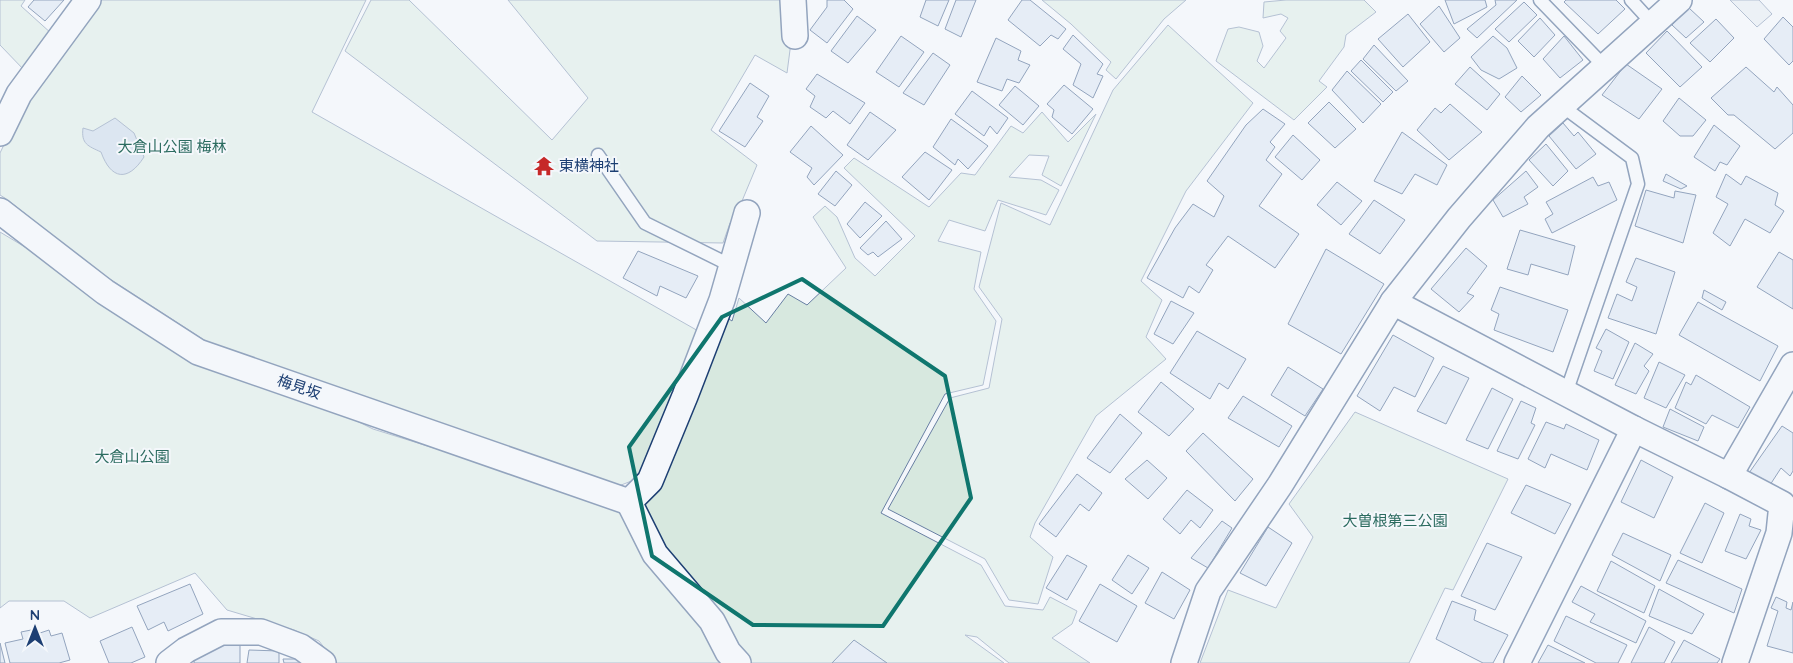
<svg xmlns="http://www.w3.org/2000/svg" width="1793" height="663" font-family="Quicksand,'Noto Sans JP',sans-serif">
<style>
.green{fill:#d7e8df;stroke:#687fa3}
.parking{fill:#e3e8f0;stroke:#687fa3}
.water{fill:#bed0e5;stroke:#687fa3}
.building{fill:#d5e0f0;stroke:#1d3f73}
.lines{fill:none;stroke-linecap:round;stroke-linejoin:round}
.service-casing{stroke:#1d3f73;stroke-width:15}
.minor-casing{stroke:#1d3f73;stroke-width:28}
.service{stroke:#f4f7fb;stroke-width:12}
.minor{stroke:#f4f7fb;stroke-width:25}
.marked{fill:none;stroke:#0f766e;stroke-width:4;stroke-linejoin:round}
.labels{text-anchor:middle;stroke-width:4;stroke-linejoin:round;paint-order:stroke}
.park-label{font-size:15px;fill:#2c6c60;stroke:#f4f7fb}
.poi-label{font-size:15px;fill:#1d3f73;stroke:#f4f7fb;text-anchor:start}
.street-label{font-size:15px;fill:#1d3f73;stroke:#f4f7fb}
</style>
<rect width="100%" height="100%" fill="#f4f7fb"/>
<g class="green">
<path d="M 0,0 L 25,0 L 21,6 L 52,34 L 25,71 L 0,45 Z"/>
<path d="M 99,0 L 366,0 L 312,112 L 700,332 L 647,475 L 616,487 L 212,345 L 96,270 L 8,200 L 0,195 L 0,153 L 25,101 Z"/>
<path d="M 371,0 L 409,0 L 552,140 L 588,98 L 508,0 L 787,0 L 793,27 L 787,73 L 755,55 L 711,130 L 757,165 L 732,225 L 730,223 L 723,243 L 597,241 L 345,51 Z"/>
<path d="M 1042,0 L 1186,0 L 1164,19 L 1116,79 L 1106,70 L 1111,62 L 1071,24 Z"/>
<path d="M 1286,0 L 1364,0 L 1376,12 L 1346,35 L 1344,47 L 1319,81 L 1327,87 L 1294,120 L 1216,61 L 1228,29 L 1239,27 L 1259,32 L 1263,46 L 1257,61 L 1264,68 L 1286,38 L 1280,31 L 1288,18 L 1281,14 L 1263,18 L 1264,2 Z"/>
<path d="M 1168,25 L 1253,103 L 1186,191 L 1141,281 L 1162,300 L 1146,337 L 1166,359 L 1096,416 L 1035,523 L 1030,537 L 1053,557 L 1038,604 L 1009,600 L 985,559 L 888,509 L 950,398 L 989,388 L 1002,319 L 979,287 L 1001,203 L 1050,225 L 1113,90 Z"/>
<path d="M 1042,112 L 1068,142 L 1096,114 L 1061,186 L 1042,175 L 1049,156 L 1029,155 L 1009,177 L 1041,180 L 1059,190 L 1046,215 L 998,200 L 985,231 L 949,220 L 938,241 L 981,252 L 974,289 L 996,321 L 983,385 L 945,394 L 881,513 L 981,565 L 1005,606 L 1043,610 L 1050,597 L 1077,611 L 1072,624 L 1052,638 L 1090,663 L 1009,663 L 977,637 L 965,635 L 1004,663 L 336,663 L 319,641 L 294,630 L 227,610 L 195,573 L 90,618 L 64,601 L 9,601 L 0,608 L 0,232 L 108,297 L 373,429 L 626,508 L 726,317 L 732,321 L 739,298 L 766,323 L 788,294 L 807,305 L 846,268 L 813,217 L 825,206 L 837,217 L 855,258 L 875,276 L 915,236 L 844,168 L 854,158 L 929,207 L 961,173 L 975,175 L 1011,126 L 1023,133 Z"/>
<path d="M 1355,412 L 1508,479 L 1453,590 L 1445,588 L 1409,663 L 1200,663 L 1228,590 L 1276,608 L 1313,537 L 1289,504 Z"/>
</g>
<path class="parking" d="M 1730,0 L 1759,0 L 1772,14 L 1757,27 Z"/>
<path class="water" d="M 115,118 L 134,133 L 144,157 C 128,182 111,180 101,152 C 88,146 81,144 83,128 L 93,131 Z"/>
<g class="building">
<path d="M 34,0 L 64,0 L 45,21 L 28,7 Z"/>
<path d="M 827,0 L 844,0 L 853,9 L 827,43 L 810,30 L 827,7 Z"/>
<path d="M 926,0 L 949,0 L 938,26 L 920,17 Z"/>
<path d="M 956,0 L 976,0 L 961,37 L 945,29 Z"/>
<path d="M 1022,0 L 1030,0 L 1066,29 L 1058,39 L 1051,35 L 1040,46 L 1008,20 Z"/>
<path d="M 1445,0 L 1485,0 L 1487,7 L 1454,24 Z"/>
<path d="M 1495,0 L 1517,0 L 1477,38 L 1467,29 L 1496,5 Z"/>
<path d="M 1566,0 L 1616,0 L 1625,9 L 1598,34 L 1564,2 Z"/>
<path d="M 1524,2 L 1537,15 L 1509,42 L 1495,29 Z"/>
<path d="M 1439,6 L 1460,38 L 1444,52 L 1420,24 Z"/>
<path d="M 1689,8 L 1704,22 L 1686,38 L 1672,25 Z"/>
<path d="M 1408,14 L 1430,42 L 1403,67 L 1378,39 Z"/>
<path d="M 857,16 L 876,30 L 848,63 L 831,51 Z"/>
<path d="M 1783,17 L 1793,27 L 1793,61 L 1789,65 L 1764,39 Z"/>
<path d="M 1540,18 L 1555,35 L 1534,57 L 1518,41 Z"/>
<path d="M 1716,19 L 1734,38 L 1710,62 L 1690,43 Z"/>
<path d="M 1667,31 L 1702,67 L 1680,87 L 1646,53 Z"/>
<path d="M 1073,35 L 1103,64 L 1097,74 L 1103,76 L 1093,98 L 1073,85 L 1081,64 L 1063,49 Z"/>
<path d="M 901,36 L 924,52 L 899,87 L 876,72 Z"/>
<path d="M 1493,36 L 1507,48 L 1517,68 L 1499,79 L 1481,70 L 1471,57 Z"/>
<path d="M 1564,36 L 1583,60 L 1560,78 L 1543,59 Z"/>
<path d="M 996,38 L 1021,51 L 1018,60 L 1030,65 L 1019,83 L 1007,79 L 1002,91 L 977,82 Z"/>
<path d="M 1374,45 L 1408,81 L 1396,91 L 1363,59 Z"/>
<path d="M 933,53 L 950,65 L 924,105 L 903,93 Z"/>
<path d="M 1361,60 L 1393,92 L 1383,102 L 1351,71 Z"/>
<path d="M 1626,64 L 1662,89 L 1639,119 L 1602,95 Z"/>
<path d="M 1470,67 L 1500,94 L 1487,110 L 1455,84 Z"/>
<path d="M 1746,67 L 1774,92 L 1777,87 L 1793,105 L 1793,133 L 1775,149 L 1734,115 L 1728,115 L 1711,98 Z"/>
<path d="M 1347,71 L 1381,104 L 1363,123 L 1332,90 Z"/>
<path d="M 817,74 L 865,103 L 850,124 L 833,111 L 826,118 L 810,107 L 815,96 L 806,89 Z"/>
<path d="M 1522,76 L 1541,95 L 1521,112 L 1505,97 Z"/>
<path d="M 750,83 L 769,96 L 757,117 L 763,121 L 745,147 L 719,131 Z"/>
<path d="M 1064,85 L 1093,109 L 1072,134 L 1052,117 L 1054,110 L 1047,104 Z"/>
<path d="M 1015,86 L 1039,106 L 1023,125 L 999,105 Z"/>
<path d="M 972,91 L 1008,118 L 997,134 L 990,126 L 984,136 L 955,114 Z"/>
<path d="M 1679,98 L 1706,120 L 1693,136 L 1680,136 L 1663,121 Z"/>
<path d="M 1329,102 L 1356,129 L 1335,148 L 1308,123 Z"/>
<path d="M 1450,104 L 1482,132 L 1449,160 L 1417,130 L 1435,108 L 1441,113 Z"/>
<path d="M 1263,109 L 1285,124 L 1270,142 L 1275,147 L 1266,160 L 1282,174 L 1259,206 L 1299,234 L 1275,268 L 1228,236 L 1206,265 L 1213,270 L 1199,293 L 1189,286 L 1183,298 L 1147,278 L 1175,228 L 1193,204 L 1214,217 L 1224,196 L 1207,181 L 1246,125 Z"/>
<path d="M 870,112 L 896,130 L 868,160 L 847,145 Z"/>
<path d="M 951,119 L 988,146 L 968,169 L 958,159 L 955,165 L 933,147 Z"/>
<path d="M 1563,123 L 1574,136 L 1578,132 L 1596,154 L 1576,169 L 1549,136 Z"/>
<path d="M 1714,125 L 1740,146 L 1727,165 L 1720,162 L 1715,171 L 1694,157 Z"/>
<path d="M 811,126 L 843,155 L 814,185 L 807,177 L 812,168 L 790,152 Z"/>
<path d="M 1402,132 L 1447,165 L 1437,185 L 1415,174 L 1402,194 L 1374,181 Z"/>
<path d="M 1293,135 L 1320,160 L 1302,180 L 1275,157 Z"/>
<path d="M 1546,144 L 1568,171 L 1553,186 L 1529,160 Z"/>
<path d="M 925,152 L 952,170 L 929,200 L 902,177 Z"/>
<path d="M 836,171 L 852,185 L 835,206 L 818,194 Z"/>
<path d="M 1526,171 L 1538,187 L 1524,197 L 1528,204 L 1503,217 L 1493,200 Z"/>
<path d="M 1666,174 L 1687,186 L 1681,189 L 1663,181 Z"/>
<path d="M 1726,174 L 1741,185 L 1746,176 L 1778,193 L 1775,205 L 1784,211 L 1770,233 L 1745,219 L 1730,246 L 1713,233 L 1728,204 L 1716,197 Z"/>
<path d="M 1593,177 L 1598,186 L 1609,182 L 1617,200 L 1552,233 L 1545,219 L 1553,214 L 1546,202 Z"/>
<path d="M 1337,182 L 1362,201 L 1341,225 L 1317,205 Z"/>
<path d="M 1646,190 L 1674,198 L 1675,191 L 1696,195 L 1683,243 L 1635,226 Z"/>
<path d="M 1374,200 L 1405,220 L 1380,254 L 1349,234 Z"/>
<path d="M 865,202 L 882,216 L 860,238 L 847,224 Z"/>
<path d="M 886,221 L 902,239 L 878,257 L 873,252 L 868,255 L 860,248 Z"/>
<path d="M 1520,230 L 1575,246 L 1568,275 L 1531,264 L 1528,275 L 1507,269 Z"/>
<path d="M 1466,248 L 1487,266 L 1467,293 L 1474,296 L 1459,312 L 1431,289 Z"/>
<path d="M 1326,249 L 1384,284 L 1341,354 L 1288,324 Z"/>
<path d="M 638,251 L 698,276 L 686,298 L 660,286 L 657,296 L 623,278 Z"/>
<path d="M 1779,252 L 1793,260 L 1793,309 L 1757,287 Z"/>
<path d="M 1636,258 L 1675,272 L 1656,334 L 1608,318 L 1617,294 L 1632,301 L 1637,287 L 1626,282 Z"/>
<path d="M 1500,287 L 1568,310 L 1553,352 L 1494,330 L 1499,314 L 1491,310 Z"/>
<path d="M 1704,290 L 1726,302 L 1722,310 L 1702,298 Z"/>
<path d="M 1171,301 L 1194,313 L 1173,344 L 1154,334 Z"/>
<path d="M 1698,302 L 1778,346 L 1760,381 L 1679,335 Z"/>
<path d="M 1606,329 L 1629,342 L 1613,379 L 1594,371 L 1602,351 L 1596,348 Z"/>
<path d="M 1197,331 L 1246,359 L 1228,389 L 1219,383 L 1210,399 L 1170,373 Z"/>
<path d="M 1393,335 L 1434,358 L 1415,397 L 1394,387 L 1380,411 L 1357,396 Z"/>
<path d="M 1635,343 L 1653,354 L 1644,366 L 1649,371 L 1636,394 L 1615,385 Z"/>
<path d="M 1659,362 L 1685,375 L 1666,408 L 1644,398 Z"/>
<path d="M 1443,366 L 1469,378 L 1446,424 L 1417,411 Z"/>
<path d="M 1288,367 L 1323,389 L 1305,416 L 1271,395 Z"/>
<path d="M 1696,375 L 1750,407 L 1738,428 L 1712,415 L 1706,424 L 1675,408 L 1686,382 L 1691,385 Z"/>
<path d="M 1161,382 L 1194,409 L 1169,436 L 1138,412 Z"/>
<path d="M 1492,388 L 1513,399 L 1488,449 L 1466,440 Z"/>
<path d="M 1243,396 L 1292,426 L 1279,447 L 1228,418 Z"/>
<path d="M 1521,401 L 1536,408 L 1531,423 L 1535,425 L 1518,459 L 1497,451 Z"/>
<path d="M 1670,409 L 1704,427 L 1698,441 L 1663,427 Z"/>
<path d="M 1120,414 L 1142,433 L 1110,473 L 1087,458 Z"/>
<path d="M 1546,422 L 1564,429 L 1566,424 L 1599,440 L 1587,470 L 1551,454 L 1545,468 L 1528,459 Z"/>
<path d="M 1782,426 L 1793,433 L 1793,471 L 1790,476 L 1781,468 L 1770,485 L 1749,473 Z"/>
<path d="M 1203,433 L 1253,479 L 1235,501 L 1186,451 Z"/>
<path d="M 1147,460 L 1167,478 L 1148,499 L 1125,479 Z"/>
<path d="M 1641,460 L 1673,477 L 1654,518 L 1621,502 Z"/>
<path d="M 1077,474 L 1102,493 L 1089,511 L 1080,504 L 1056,537 L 1039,524 Z"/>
<path d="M 1526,485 L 1571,504 L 1555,534 L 1511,513 Z"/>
<path d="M 1187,490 L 1213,510 L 1200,528 L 1191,520 L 1180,534 L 1163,519 Z"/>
<path d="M 1705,503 L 1724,513 L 1702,563 L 1680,553 Z"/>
<path d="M 1740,514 L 1751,519 L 1749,526 L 1761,530 L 1746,559 L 1725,551 Z"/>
<path d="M 1222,521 L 1232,528 L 1208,568 L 1191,558 Z"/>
<path d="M 1268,527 L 1292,543 L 1266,586 L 1240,573 Z"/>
<path d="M 1623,533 L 1671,555 L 1660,581 L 1612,555 Z"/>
<path d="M 1487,543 L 1522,557 L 1495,610 L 1461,596 Z"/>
<path d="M 1067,555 L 1087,566 L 1067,600 L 1046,588 Z"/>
<path d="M 1128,555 L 1149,568 L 1132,594 L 1112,580 Z"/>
<path d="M 1678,560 L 1742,589 L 1734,613 L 1666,583 Z"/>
<path d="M 1611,561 L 1655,586 L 1644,613 L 1597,591 Z"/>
<path d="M 1162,572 L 1190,590 L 1174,619 L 1145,603 Z"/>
<path d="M 190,584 L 203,614 L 168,631 L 164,622 L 148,630 L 137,606 Z"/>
<path d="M 1100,584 L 1137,606 L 1117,642 L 1079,621 Z"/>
<path d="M 1581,586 L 1646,621 L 1636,643 L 1590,622 L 1595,614 L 1572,602 Z"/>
<path d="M 1659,589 L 1704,614 L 1692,634 L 1649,616 Z"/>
<path d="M 1776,597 L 1787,602 L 1786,608 L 1791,610 L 1793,602 L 1793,653 L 1767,646 L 1778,611 L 1771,608 Z"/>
<path d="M 1452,601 L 1476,610 L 1474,620 L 1508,635 L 1493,663 L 1483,663 L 1436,639 Z"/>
<path d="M 1566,616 L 1627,645 L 1618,663 L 1596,663 L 1554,641 Z"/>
<path d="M 132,627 L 145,657 L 131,663 L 109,663 L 100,641 Z"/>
<path d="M 1649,627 L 1675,642 L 1664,663 L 1631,663 Z"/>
<path d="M 36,629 L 37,634 L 49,630 L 51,636 L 62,633 L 70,660 L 59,663 L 10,663 L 5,643 L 23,639 L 21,632 Z"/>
<path d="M 854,640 L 887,663 L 832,663 Z"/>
<path d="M 1684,640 L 1720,659 L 1717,663 L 1671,663 Z"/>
<path d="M 0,643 L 5,663 L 0,663 Z"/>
<path d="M 240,643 L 240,663 L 194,663 L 194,655 L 213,644 Z"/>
<path d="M 1548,645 L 1585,663 L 1538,663 Z"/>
<path d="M 249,650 L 279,651 L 279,663 L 247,663 Z"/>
<path d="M 283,659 L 302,659 L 302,663 L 284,663 Z"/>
</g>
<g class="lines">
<defs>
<g id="service">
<path d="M 1540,0 L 1605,67"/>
<path d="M 1631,0 L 1653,24"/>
<path d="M 1562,106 L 1632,158 L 1638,184 L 1566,393"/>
<path d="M 598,155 L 645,223 L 732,266"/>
</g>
<g id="minor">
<path d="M 793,0 L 795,36"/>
<path d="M 0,133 L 19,94 L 88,0"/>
<path d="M 0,211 L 105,292 L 198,352 L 629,502"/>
<path d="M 1393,302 L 1634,429 L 1729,476 L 1782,504 L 1779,533 L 1735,663"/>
<path d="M 1729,476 L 1793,365"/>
<path d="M 629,502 L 650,481 L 685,396 L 722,300 L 747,213"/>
<path d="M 629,502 L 655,554 L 712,621 L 728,652 L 738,663"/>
<path d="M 169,663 L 186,650 L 221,632 L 261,632 L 301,647 L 323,663"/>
<path d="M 1184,663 L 1208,591 L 1280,485 L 1393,302 L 1459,218 L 1538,127 L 1679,0"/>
<path d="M 1517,663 L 1634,429"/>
</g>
</defs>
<use href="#service" class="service-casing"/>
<use href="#minor" class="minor-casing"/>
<use href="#service" class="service"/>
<use href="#minor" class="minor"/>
</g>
<path d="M0 0H1793V663H0ZM 802,279 L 945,376 L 971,498 L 883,626 L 753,625 L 652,556 L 629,447 L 722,317 Z" fill="#f4f7fb" fill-opacity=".55" fill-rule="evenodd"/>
<path class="marked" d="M 802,279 L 945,376 L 971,498 L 883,626 L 753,625 L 652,556 L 629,447 L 722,317 Z"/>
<defs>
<symbol id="temple-bare" viewBox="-9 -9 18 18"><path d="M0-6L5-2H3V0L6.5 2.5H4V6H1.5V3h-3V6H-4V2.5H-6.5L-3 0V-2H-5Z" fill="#c62828" stroke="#f4f7fb" stroke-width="2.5" paint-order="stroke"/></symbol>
</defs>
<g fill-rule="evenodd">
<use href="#temple-bare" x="530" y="152" width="28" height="28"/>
</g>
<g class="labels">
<g class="park-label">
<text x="172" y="152">大倉山公園 梅林</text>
<text x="132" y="462">大倉山公園</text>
<text x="1395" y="526">大曽根第三公園</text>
</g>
<g class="poi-label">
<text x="559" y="171">東横神社</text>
</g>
<g class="street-label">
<text transform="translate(299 387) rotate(19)" y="5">梅見坂</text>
</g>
</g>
<g transform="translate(35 628)" stroke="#f4f7fb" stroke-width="4" paint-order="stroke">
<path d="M0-4L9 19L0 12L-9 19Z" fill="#1d3f73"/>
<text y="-8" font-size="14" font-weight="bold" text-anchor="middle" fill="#1d3f73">N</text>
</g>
</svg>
